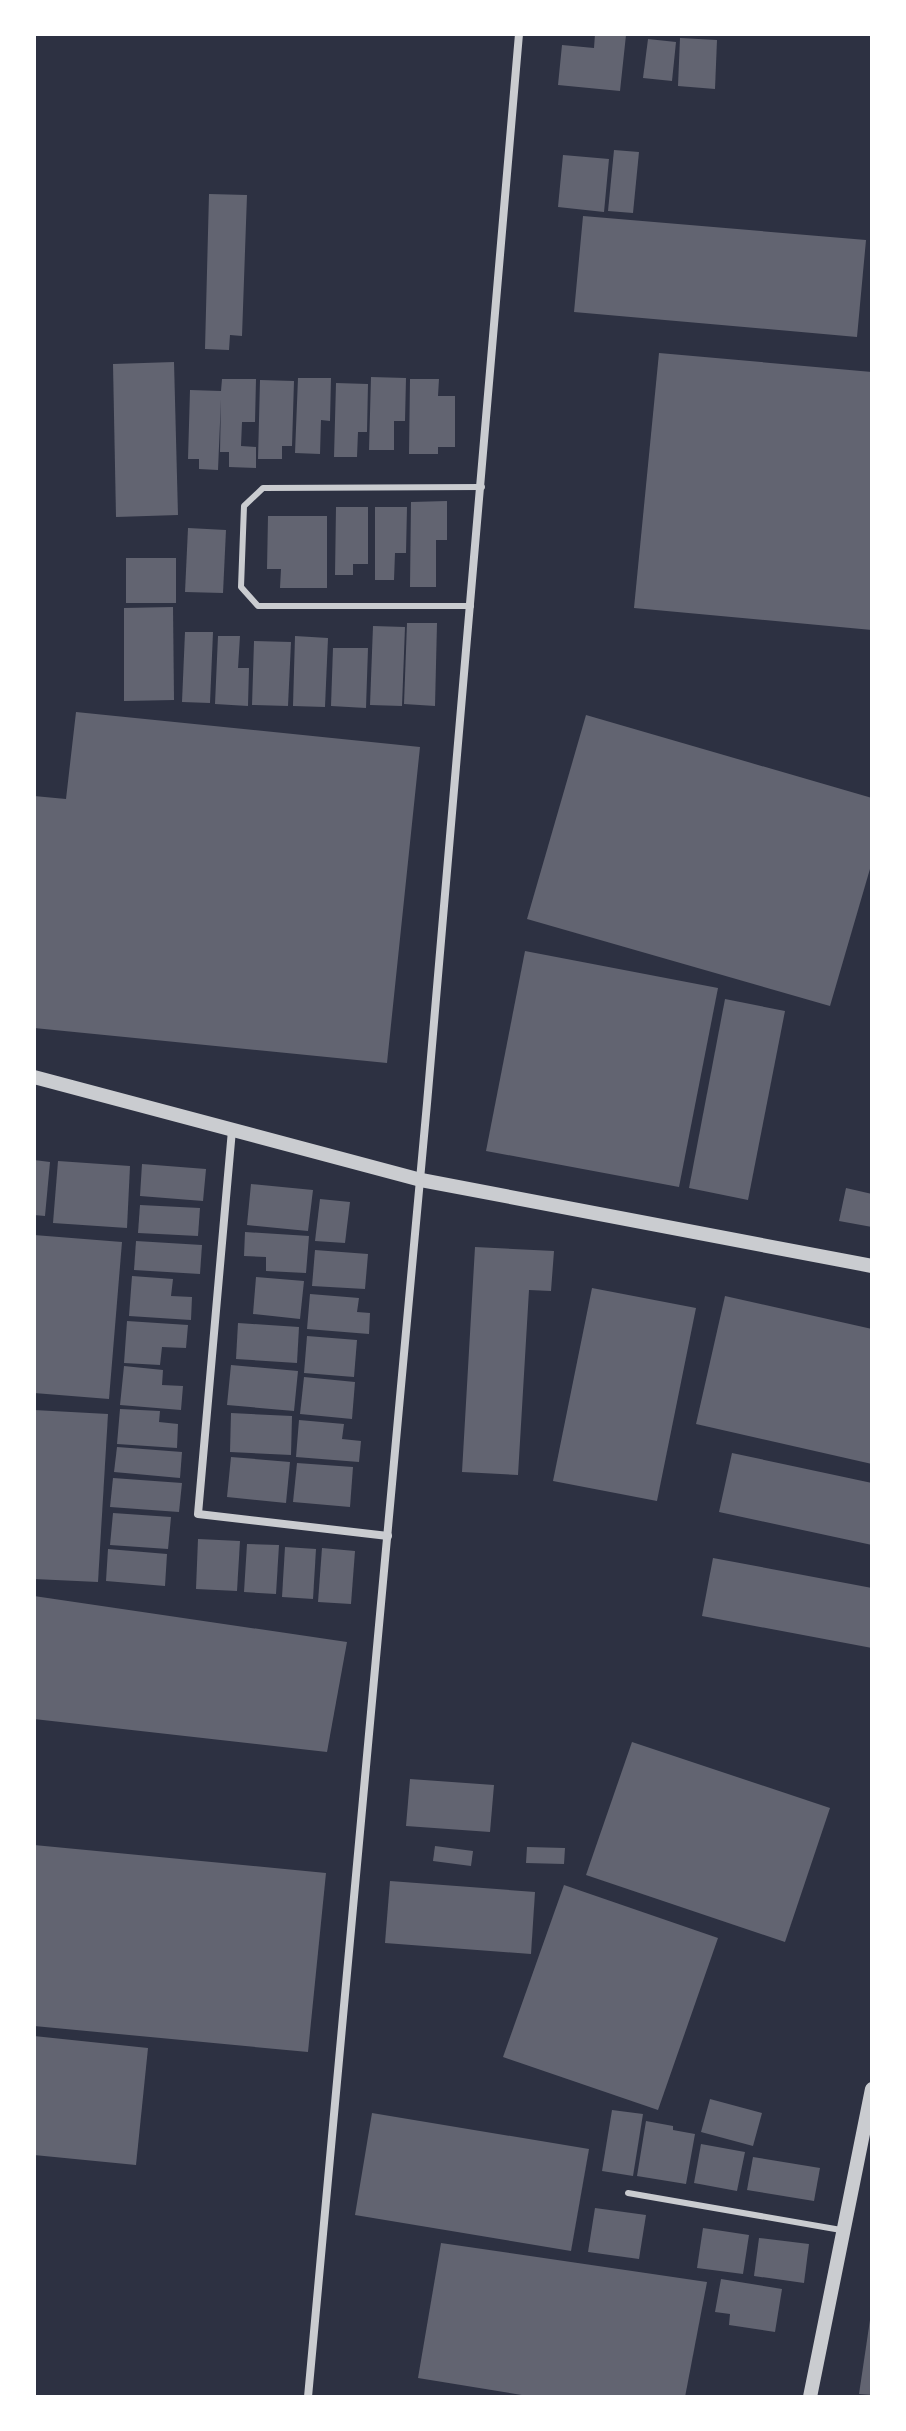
<svg xmlns="http://www.w3.org/2000/svg" width="906" height="2431" font-family="'Archivo Narrow',sans-serif">
<style>
.building{fill:#626471}
.lines{fill:none;stroke-linecap:round;stroke-linejoin:round}
.service{stroke:#caccd0;stroke-width:6}
.minor{stroke:#caccd0;stroke-width:8}
.tertiary{stroke:#caccd0;stroke-width:14}
</style>
<rect width="100%" height="100%" fill="#2d3142"/>
<g class="building">
<path d="M 595,34 L 626,35 L 620,91 L 558,85 L 562,45 L 594,48 Z"/>
<path d="M 680,38 L 717,40 L 715,89 L 678,86 Z"/>
<path d="M 648,39 L 676,42 L 672,81 L 643,78 Z"/>
<path d="M 614,150 L 639,152 L 633,213 L 608,211 Z"/>
<path d="M 563,155 L 609,159 L 604,212 L 558,207 Z"/>
<path d="M 209,194 L 247,195 L 242,336 L 230,335 L 229,350 L 205,349 Z"/>
<path d="M 583,216 L 866,240 L 857,337 L 574,312 Z"/>
<path d="M 659,353 L 872,372 L 872,630 L 634,608 Z"/>
<path d="M 174,362 L 178,515 L 116,517 L 113,364 Z"/>
<path d="M 371,377 L 406,378 L 405,421 L 394,421 L 394,450 L 369,450 Z"/>
<path d="M 298,378 L 331,378 L 330,421 L 321,420 L 320,454 L 295,453 Z"/>
<path d="M 222,379 L 256,379 L 255,422 L 242,422 L 241,446 L 256,447 L 256,468 L 229,467 L 229,452 L 220,452 L 221,399 L 218,470 L 199,469 L 199,459 L 188,459 L 190,390 L 221,391 Z"/>
<path d="M 410,379 L 439,379 L 438,396 L 455,396 L 455,447 L 438,447 L 438,454 L 409,454 Z"/>
<path d="M 260,380 L 294,381 L 292,446 L 282,446 L 282,459 L 258,459 Z"/>
<path d="M 336,383 L 368,384 L 367,432 L 358,432 L 357,457 L 334,457 Z"/>
<path d="M 447,501 L 447,540 L 436,540 L 436,587 L 410,587 L 411,502 Z"/>
<path d="M 336,507 L 368,507 L 368,564 L 353,564 L 353,575 L 335,575 Z"/>
<path d="M 375,507 L 407,507 L 406,553 L 395,553 L 394,580 L 375,580 Z"/>
<path d="M 268,516 L 327,516 L 327,588 L 280,588 L 281,569 L 267,569 Z"/>
<path d="M 188,528 L 226,530 L 223,593 L 185,592 Z"/>
<rect x="126" y="558" width="50" height="45"/>
<path d="M 173,607 L 174,700 L 124,701 L 124,608 Z"/>
<path d="M 407,623 L 437,623 L 435,706 L 404,704 Z"/>
<path d="M 373,626 L 405,627 L 402,706 L 370,705 Z"/>
<path d="M 185,632 L 213,632 L 210,703 L 182,702 Z"/>
<path d="M 218,636 L 240,636 L 238,668 L 249,668 L 248,706 L 215,704 Z"/>
<path d="M 295,636 L 328,638 L 325,707 L 293,706 Z"/>
<path d="M 254,641 L 291,642 L 288,706 L 252,705 Z"/>
<path d="M 333,648 L 368,648 L 366,708 L 331,706 Z"/>
<path d="M 76,712 L 420,747 L 387,1063 L 34,1028 L 34,796 L 66,799 Z"/>
<path d="M 586,715 L 872,798 L 872,862 L 830,1006 L 527,919 Z"/>
<path d="M 525,951 L 718,988 L 679,1187 L 486,1151 Z"/>
<path d="M 725,999 L 785,1011 L 748,1200 L 689,1188 Z"/>
<path d="M 34,1160 L 50,1162 L 45,1216 L 34,1215 Z"/>
<path d="M 58,1161 L 130,1166 L 127,1228 L 53,1223 Z"/>
<path d="M 142,1164 L 206,1169 L 203,1201 L 140,1196 Z"/>
<path d="M 251,1184 L 313,1190 L 308,1231 L 247,1225 Z"/>
<path d="M 846,1188 L 872,1194 L 872,1227 L 839,1221 Z"/>
<path d="M 320,1199 L 350,1202 L 345,1243 L 315,1241 Z"/>
<path d="M 140,1205 L 200,1208 L 198,1236 L 138,1233 Z"/>
<path d="M 245,1232 L 309,1236 L 306,1273 L 266,1271 L 266,1257 L 244,1256 Z"/>
<path d="M 34,1235 L 122,1242 L 109,1399 L 34,1393 Z"/>
<path d="M 136,1241 L 202,1245 L 200,1274 L 134,1270 Z"/>
<path d="M 475,1247 L 554,1251 L 551,1291 L 529,1290 L 518,1475 L 462,1472 Z"/>
<path d="M 315,1250 L 368,1254 L 365,1289 L 312,1286 Z"/>
<path d="M 132,1276 L 173,1279 L 171,1296 L 192,1297 L 191,1320 L 129,1316 Z"/>
<path d="M 256,1277 L 304,1281 L 300,1319 L 253,1314 Z"/>
<path d="M 592,1288 L 696,1308 L 657,1501 L 553,1481 Z"/>
<path d="M 310,1294 L 359,1298 L 357,1312 L 370,1313 L 369,1334 L 307,1329 Z"/>
<path d="M 725,1296 L 872,1329 L 872,1464 L 696,1424 Z"/>
<path d="M 127,1321 L 188,1325 L 186,1348 L 162,1347 L 160,1365 L 124,1363 Z"/>
<path d="M 238,1323 L 299,1327 L 297,1363 L 236,1359 Z"/>
<path d="M 307,1336 L 357,1340 L 354,1377 L 304,1373 Z"/>
<path d="M 231,1365 L 298,1371 L 294,1411 L 227,1405 Z"/>
<path d="M 124,1366 L 163,1370 L 162,1385 L 183,1386 L 181,1410 L 120,1405 Z"/>
<path d="M 304,1377 L 355,1382 L 352,1419 L 300,1414 Z"/>
<path d="M 120,1409 L 160,1411 L 159,1422 L 178,1424 L 177,1448 L 117,1444 Z"/>
<path d="M 34,1410 L 108,1414 L 98,1582 L 34,1579 Z"/>
<path d="M 231,1413 L 292,1416 L 291,1455 L 230,1452 Z"/>
<path d="M 299,1420 L 344,1424 L 342,1439 L 361,1441 L 359,1462 L 296,1457 Z"/>
<path d="M 117,1447 L 182,1452 L 180,1478 L 114,1472 Z"/>
<path d="M 732,1453 L 872,1483 L 872,1545 L 719,1512 Z"/>
<path d="M 231,1457 L 290,1462 L 286,1503 L 227,1497 Z"/>
<path d="M 297,1463 L 353,1467 L 350,1507 L 293,1502 Z"/>
<path d="M 113,1478 L 182,1483 L 179,1512 L 110,1507 Z"/>
<path d="M 113,1513 L 171,1517 L 168,1549 L 110,1545 Z"/>
<path d="M 198,1539 L 240,1541 L 237,1591 L 196,1589 Z"/>
<path d="M 247,1544 L 279,1545 L 276,1594 L 244,1592 Z"/>
<path d="M 285,1547 L 316,1549 L 313,1599 L 282,1597 Z"/>
<path d="M 322,1548 L 355,1551 L 351,1604 L 318,1602 Z"/>
<path d="M 108,1549 L 167,1554 L 165,1586 L 106,1581 Z"/>
<path d="M 713,1558 L 872,1588 L 872,1648 L 702,1616 Z"/>
<path d="M 34,1596 L 347,1642 L 327,1752 L 34,1719 Z"/>
<path d="M 632,1742 L 830,1808 L 785,1942 L 586,1875 Z"/>
<path d="M 410,1779 L 494,1785 L 490,1832 L 406,1826 Z"/>
<path d="M 34,1845 L 326,1873 L 308,2052 L 34,2026 Z"/>
<path d="M 435,1846 L 473,1851 L 471,1866 L 433,1861 Z"/>
<path d="M 527,1847 L 565,1848 L 564,1864 L 526,1863 Z"/>
<path d="M 390,1881 L 535,1892 L 531,1954 L 385,1943 Z"/>
<path d="M 564,1885 L 718,1938 L 658,2110 L 503,2057 Z"/>
<path d="M 34,2036 L 148,2048 L 136,2165 L 34,2155 Z"/>
<path d="M 710,2099 L 762,2113 L 753,2146 L 701,2132 Z"/>
<path d="M 612,2110 L 643,2114 L 633,2176 L 602,2171 Z"/>
<path d="M 372,2113 L 589,2149 L 571,2251 L 355,2215 Z"/>
<path d="M 646,2121 L 673,2126 L 673,2130 L 695,2134 L 686,2184 L 637,2176 Z"/>
<path d="M 701,2144 L 745,2152 L 737,2191 L 694,2183 Z"/>
<path d="M 753,2157 L 820,2168 L 814,2201 L 747,2190 Z"/>
<path d="M 595,2208 L 646,2215 L 639,2259 L 588,2252 Z"/>
<path d="M 703,2228 L 749,2235 L 743,2274 L 697,2268 Z"/>
<path d="M 759,2238 L 809,2244 L 804,2283 L 754,2276 Z"/>
<path d="M 441,2243 L 707,2282 L 685,2397 L 534,2397 L 418,2378 Z"/>
<path d="M 721,2279 L 782,2289 L 775,2332 L 729,2325 L 730,2314 L 715,2312 Z"/>
<path d="M 870,2320 L 872,2320 L 872,2395 L 859,2394 Z"/>
</g>
<g class="lines">
<g class="service">
<path d="M 471,606 L 258,606 L 241,587 L 244,506 L 263,488 L 482,487"/>
<path d="M 628,2193 L 841,2230"/>
</g>
<g class="minor">
<path d="M 232,1130 L 198,1514 L 388,1536"/>
<path d="M 308,2397 C 381,1610 455,822 519,34"/>
</g>
<g class="tertiary">
<path d="M 34,1077 L 421,1180 L 872,1266"/>
<path d="M 810,2397 L 872,2089"/>
</g>
</g>
<rect width="906" height="2431" fill="none" stroke="#ffffff" stroke-width="72"/>
</svg>
